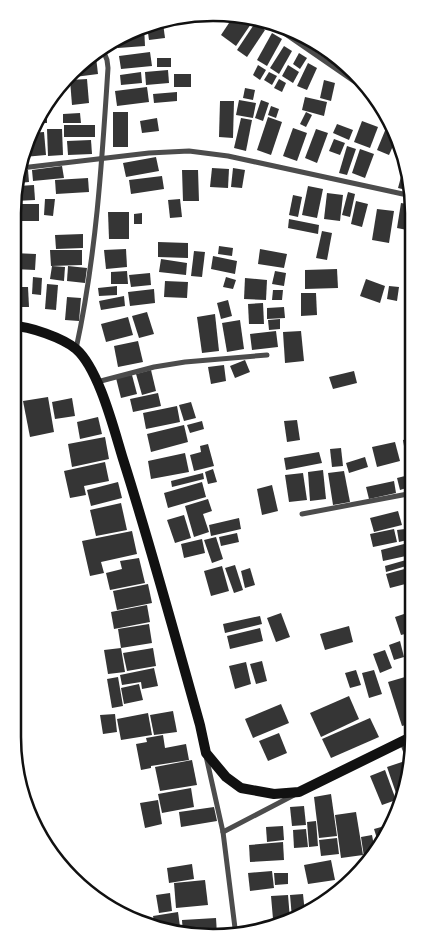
<svg xmlns="http://www.w3.org/2000/svg" width="426" height="950" font-family="'Nunito Sans',sans-serif">
<style>
.building{fill:#353535}
.lines{fill:none;stroke-linecap:round;stroke-linejoin:round}
.minor{stroke:#4c4c4c;stroke-width:5}
.secondary{stroke:#111;stroke-width:10}
.rim{fill:none;stroke:#111;stroke-width:2.5}
</style>
<rect width="100%" height="100%" fill="#fff"/>
<g class="building">
<path d="M 233,17 L 253,21 L 236,46 L 221,35 Z"/>
<path d="M 163,23 L 165,38 L 149,40 L 147,26 Z"/>
<path d="M 255,23 L 265,30 L 247,57 L 237,50 Z"/>
<path d="M 144,26 L 145,46 L 118,48 L 118,40 L 136,28 Z"/>
<path d="M 272,33 L 282,39 L 267,66 L 257,60 Z"/>
<path d="M 284,46 L 292,51 L 279,74 L 270,68 Z"/>
<path d="M 150,52 L 152,66 L 121,69 L 119,56 Z"/>
<path d="M 299,53 L 307,58 L 300,69 L 293,64 Z"/>
<path d="M 96,57 L 98,74 L 67,78 L 71,71 L 91,58 Z"/>
<rect x="157" y="58" width="14" height="9"/>
<path d="M 308,63 L 317,68 L 307,90 L 297,86 Z"/>
<path d="M 258,65 L 266,70 L 260,80 L 253,75 Z"/>
<path d="M 288,65 L 299,72 L 293,83 L 282,76 Z"/>
<path d="M 168,70 L 169,83 L 146,85 L 145,72 Z"/>
<path d="M 141,72 L 142,83 L 121,85 L 120,75 Z"/>
<path d="M 269,72 L 277,76 L 272,85 L 264,80 Z"/>
<rect x="174" y="74" width="17" height="13"/>
<path d="M 87,79 L 89,103 L 72,105 L 70,80 Z"/>
<path d="M 279,79 L 286,83 L 282,92 L 274,88 Z"/>
<path d="M 324,80 L 335,83 L 331,101 L 320,98 Z"/>
<path d="M 147,87 L 149,102 L 117,106 L 115,91 Z"/>
<path d="M 245,88 L 255,90 L 253,100 L 243,98 Z"/>
<path d="M 177,92 L 177,101 L 154,103 L 153,94 Z"/>
<path d="M 305,97 L 327,102 L 324,116 L 302,110 Z"/>
<path d="M 239,100 L 256,103 L 253,118 L 236,115 Z"/>
<path d="M 261,100 L 269,103 L 263,121 L 255,118 Z"/>
<path d="M 220,101 L 234,101 L 233,138 L 219,137 Z"/>
<path d="M 271,106 L 279,109 L 276,118 L 268,115 Z"/>
<path d="M 47,108 L 47,123 L 36,123 Z"/>
<rect x="113" y="112" width="15" height="35"/>
<path d="M 306,112 L 312,115 L 306,127 L 300,124 Z"/>
<path d="M 80,113 L 81,123 L 63,123 L 63,114 Z"/>
<path d="M 268,117 L 282,122 L 271,155 L 257,150 Z"/>
<path d="M 157,118 L 159,131 L 142,133 L 140,121 Z"/>
<path d="M 241,118 L 252,120 L 246,151 L 234,148 Z"/>
<path d="M 362,121 L 378,127 L 370,148 L 354,142 Z"/>
<path d="M 389,121 L 398,135 L 389,155 L 377,150 Z"/>
<path d="M 337,124 L 353,130 L 349,140 L 333,133 Z"/>
<rect x="64" y="125" width="31" height="12"/>
<path d="M 293,128 L 307,133 L 297,161 L 283,156 Z"/>
<path d="M 47,129 L 62,129 L 63,155 L 48,156 Z"/>
<path d="M 316,129 L 328,133 L 317,163 L 305,158 Z"/>
<path d="M 44,132 L 46,155 L 24,157 L 28,137 L 30,133 Z"/>
<path d="M 334,139 L 345,143 L 340,155 L 329,151 Z"/>
<path d="M 91,140 L 92,154 L 68,155 L 67,141 Z"/>
<path d="M 347,146 L 356,149 L 347,175 L 339,173 Z"/>
<path d="M 360,149 L 374,154 L 365,178 L 352,173 Z"/>
<path d="M 156,157 L 159,171 L 126,177 L 123,163 Z"/>
<path d="M 405,162 L 412,186 L 410,191 L 398,188 Z"/>
<path d="M 62,166 L 64,178 L 33,181 L 32,170 Z"/>
<path d="M 212,168 L 229,169 L 228,188 L 210,187 Z"/>
<path d="M 233,168 L 245,170 L 242,188 L 231,187 Z"/>
<path d="M 21,170 L 28,170 L 29,182 L 18,183 Z"/>
<path d="M 182,170 L 198,170 L 199,201 L 183,201 Z"/>
<path d="M 162,176 L 164,189 L 131,194 L 129,180 Z"/>
<path d="M 88,178 L 89,192 L 56,194 L 55,180 Z"/>
<path d="M 34,185 L 35,200 L 15,201 L 18,186 Z"/>
<path d="M 308,186 L 323,189 L 317,218 L 302,215 Z"/>
<path d="M 348,192 L 355,194 L 350,217 L 342,215 Z"/>
<path d="M 327,193 L 343,195 L 340,221 L 324,219 Z"/>
<path d="M 293,195 L 302,197 L 298,217 L 289,215 Z"/>
<path d="M 45,199 L 55,199 L 53,216 L 44,215 Z"/>
<path d="M 180,199 L 182,217 L 170,218 L 168,200 Z"/>
<path d="M 356,201 L 368,204 L 362,227 L 351,224 Z"/>
<path d="M 401,203 L 412,205 L 412,231 L 397,228 Z"/>
<path d="M 14,204 L 39,204 L 39,221 L 13,221 Z"/>
<path d="M 377,209 L 394,211 L 389,243 L 372,240 Z"/>
<path d="M 108,212 L 129,212 L 129,239 L 109,239 Z"/>
<path d="M 142,213 L 142,224 L 134,224 L 134,214 Z"/>
<path d="M 289,219 L 319,225 L 318,234 L 288,228 Z"/>
<path d="M 322,231 L 332,233 L 327,260 L 316,258 Z"/>
<path d="M 83,234 L 83,248 L 56,249 L 55,235 Z"/>
<path d="M 158,242 L 188,243 L 188,258 L 158,257 Z"/>
<path d="M 219,246 L 233,248 L 232,256 L 218,254 Z"/>
<path d="M 126,249 L 127,267 L 106,269 L 104,250 Z"/>
<path d="M 260,249 L 287,254 L 284,268 L 258,264 Z"/>
<path d="M 50,250 L 82,250 L 82,265 L 51,266 Z"/>
<path d="M 194,251 L 205,252 L 202,277 L 191,276 Z"/>
<path d="M 13,253 L 36,254 L 35,270 L 13,269 Z"/>
<path d="M 213,256 L 237,261 L 235,274 L 211,269 Z"/>
<path d="M 161,259 L 187,263 L 186,275 L 159,272 Z"/>
<path d="M 52,266 L 65,267 L 64,281 L 50,279 Z"/>
<path d="M 68,266 L 87,268 L 85,283 L 67,281 Z"/>
<path d="M 337,269 L 338,288 L 305,289 L 305,270 Z"/>
<path d="M 127,271 L 128,284 L 111,284 L 111,272 Z"/>
<path d="M 275,271 L 286,273 L 284,286 L 272,284 Z"/>
<path d="M 150,273 L 151,285 L 131,287 L 129,275 Z"/>
<path d="M 33,277 L 42,278 L 41,295 L 32,294 Z"/>
<path d="M 226,277 L 236,280 L 233,289 L 223,287 Z"/>
<path d="M 245,278 L 267,280 L 266,300 L 244,299 Z"/>
<path d="M 366,279 L 385,286 L 380,303 L 360,296 Z"/>
<path d="M 165,281 L 188,282 L 187,298 L 164,297 Z"/>
<path d="M 47,284 L 58,285 L 56,310 L 45,309 Z"/>
<path d="M 117,286 L 117,295 L 99,296 L 98,288 Z"/>
<path d="M 389,286 L 399,287 L 397,301 L 387,299 Z"/>
<path d="M 13,287 L 28,287 L 29,307 L 13,307 Z"/>
<path d="M 154,289 L 155,303 L 130,306 L 128,292 Z"/>
<path d="M 273,290 L 283,290 L 282,300 L 272,300 Z"/>
<path d="M 301,293 L 316,293 L 317,315 L 301,316 Z"/>
<path d="M 124,296 L 125,306 L 101,310 L 99,301 Z"/>
<path d="M 67,297 L 81,298 L 79,321 L 65,320 Z"/>
<path d="M 228,300 L 232,316 L 221,319 L 217,303 Z"/>
<path d="M 263,303 L 264,324 L 249,324 L 248,304 Z"/>
<path d="M 284,307 L 285,318 L 267,319 L 267,308 Z"/>
<path d="M 147,312 L 154,334 L 139,338 L 132,316 Z"/>
<path d="M 215,314 L 219,351 L 202,353 L 197,317 Z"/>
<path d="M 128,317 L 133,335 L 106,342 L 101,324 Z"/>
<path d="M 280,319 L 280,329 L 269,330 L 268,320 Z"/>
<path d="M 240,320 L 244,349 L 227,352 L 222,323 Z"/>
<path d="M 276,331 L 278,347 L 252,350 L 250,334 Z"/>
<path d="M 301,331 L 304,361 L 285,363 L 283,332 Z"/>
<path d="M 138,341 L 143,362 L 118,367 L 114,346 Z"/>
<path d="M 245,360 L 250,372 L 235,378 L 230,366 Z"/>
<path d="M 224,365 L 226,381 L 211,384 L 208,367 Z"/>
<path d="M 151,370 L 156,391 L 142,395 L 136,374 Z"/>
<path d="M 354,371 L 357,383 L 333,389 L 329,377 Z"/>
<path d="M 132,375 L 137,394 L 121,398 L 116,378 Z"/>
<path d="M 158,393 L 161,406 L 133,412 L 130,399 Z"/>
<path d="M 48,397 L 54,432 L 30,437 L 23,401 Z"/>
<path d="M 72,398 L 75,416 L 55,419 L 52,402 Z"/>
<path d="M 191,402 L 196,418 L 184,421 L 179,405 Z"/>
<path d="M 177,406 L 180,422 L 146,429 L 143,413 Z"/>
<path d="M 98,417 L 102,434 L 80,439 L 77,422 Z"/>
<path d="M 297,420 L 300,440 L 287,442 L 284,421 Z"/>
<path d="M 202,421 L 204,429 L 190,433 L 187,425 Z"/>
<path d="M 184,425 L 188,442 L 151,452 L 147,434 Z"/>
<path d="M 105,437 L 109,459 L 72,467 L 68,444 Z"/>
<path d="M 413,438 L 413,457 L 406,458 L 403,440 Z"/>
<path d="M 395,442 L 400,461 L 377,467 L 372,447 Z"/>
<path d="M 208,444 L 214,466 L 194,471 L 190,455 L 201,452 L 200,446 Z"/>
<path d="M 341,448 L 343,466 L 332,467 L 330,449 Z"/>
<path d="M 319,452 L 322,463 L 286,470 L 284,458 Z"/>
<path d="M 185,453 L 189,472 L 151,479 L 148,461 Z"/>
<path d="M 365,457 L 368,467 L 349,473 L 346,463 Z"/>
<path d="M 105,462 L 109,481 L 84,486 L 86,495 L 70,498 L 64,471 Z"/>
<path d="M 213,469 L 217,482 L 208,484 L 205,472 Z"/>
<path d="M 323,470 L 326,499 L 310,501 L 308,472 Z"/>
<path d="M 344,471 L 350,502 L 333,505 L 328,473 Z"/>
<path d="M 203,473 L 204,479 L 172,487 L 171,481 Z"/>
<path d="M 303,473 L 307,500 L 289,502 L 285,475 Z"/>
<path d="M 409,475 L 413,486 L 400,490 L 397,478 Z"/>
<path d="M 394,481 L 396,493 L 369,499 L 366,487 Z"/>
<path d="M 118,482 L 122,498 L 91,506 L 87,490 Z"/>
<path d="M 202,482 L 206,497 L 168,508 L 164,493 Z"/>
<path d="M 272,485 L 278,511 L 262,515 L 257,489 Z"/>
<path d="M 208,499 L 212,511 L 203,514 L 209,532 L 194,537 L 185,506 Z"/>
<path d="M 121,503 L 127,530 L 96,536 L 90,510 Z"/>
<path d="M 398,511 L 402,525 L 374,532 L 370,518 Z"/>
<path d="M 184,515 L 191,538 L 175,543 L 167,520 Z"/>
<path d="M 239,518 L 241,529 L 211,536 L 209,525 Z"/>
<path d="M 394,529 L 397,542 L 373,547 L 370,534 Z"/>
<path d="M 405,529 L 407,540 L 399,542 L 397,530 Z"/>
<path d="M 132,531 L 137,554 L 101,562 L 104,573 L 90,576 L 82,541 Z"/>
<path d="M 237,533 L 239,542 L 221,546 L 219,537 Z"/>
<path d="M 216,537 L 223,559 L 212,563 L 204,540 Z"/>
<path d="M 202,539 L 205,553 L 184,558 L 181,544 Z"/>
<path d="M 404,544 L 406,556 L 383,561 L 381,550 Z"/>
<path d="M 139,558 L 145,583 L 110,590 L 106,573 L 122,569 L 120,561 Z"/>
<path d="M 413,558 L 413,564 L 386,572 L 385,566 Z"/>
<path d="M 235,565 L 243,590 L 234,593 L 225,568 Z"/>
<path d="M 222,566 L 229,591 L 211,596 L 204,571 Z"/>
<path d="M 412,567 L 413,582 L 390,588 L 386,574 Z"/>
<path d="M 250,568 L 255,585 L 245,588 L 241,571 Z"/>
<path d="M 148,584 L 152,603 L 117,610 L 113,591 Z"/>
<path d="M 147,605 L 150,622 L 114,629 L 111,612 Z"/>
<path d="M 413,611 L 413,632 L 401,635 L 395,617 Z"/>
<path d="M 281,613 L 290,637 L 276,642 L 267,618 Z"/>
<path d="M 260,616 L 262,624 L 225,633 L 223,624 Z"/>
<path d="M 149,624 L 152,643 L 121,648 L 118,629 Z"/>
<path d="M 349,626 L 353,642 L 325,650 L 320,634 Z"/>
<path d="M 260,628 L 263,641 L 230,649 L 227,636 Z"/>
<path d="M 400,641 L 404,657 L 394,660 L 389,645 Z"/>
<path d="M 413,646 L 413,658 L 411,659 L 409,647 Z"/>
<path d="M 121,648 L 125,672 L 108,674 L 104,650 Z"/>
<path d="M 153,648 L 156,666 L 127,671 L 123,653 Z"/>
<path d="M 385,650 L 392,668 L 380,673 L 373,654 Z"/>
<path d="M 262,661 L 267,681 L 256,684 L 250,664 Z"/>
<path d="M 246,662 L 251,684 L 235,689 L 229,666 Z"/>
<path d="M 154,668 L 158,686 L 142,689 L 141,682 L 122,685 L 120,675 Z"/>
<path d="M 356,670 L 361,685 L 350,688 L 345,673 Z"/>
<path d="M 374,670 L 382,694 L 369,698 L 362,673 Z"/>
<path d="M 118,677 L 123,706 L 112,708 L 107,679 Z"/>
<path d="M 405,677 L 413,702 L 413,723 L 402,726 L 388,682 Z"/>
<path d="M 139,684 L 143,700 L 124,704 L 121,688 Z"/>
<path d="M 349,696 L 359,719 L 321,737 L 310,713 Z"/>
<path d="M 281,704 L 289,723 L 253,738 L 245,719 Z"/>
<path d="M 173,711 L 177,732 L 154,735 L 150,715 Z"/>
<path d="M 148,713 L 152,735 L 121,740 L 117,719 Z"/>
<path d="M 115,714 L 117,732 L 103,734 L 100,715 Z"/>
<path d="M 370,718 L 379,737 L 331,758 L 322,739 Z"/>
<path d="M 279,733 L 287,753 L 268,761 L 259,741 Z"/>
<path d="M 163,735 L 165,748 L 186,744 L 189,760 L 151,766 L 151,768 L 141,770 L 136,744 L 147,742 L 146,738 Z"/>
<path d="M 192,760 L 197,785 L 160,791 L 155,767 Z"/>
<path d="M 405,761 L 408,767 L 403,790 L 396,793 L 387,767 Z"/>
<path d="M 385,770 L 396,800 L 382,805 L 370,776 Z"/>
<path d="M 191,788 L 194,807 L 162,813 L 158,794 Z"/>
<path d="M 331,794 L 337,836 L 319,838 L 314,797 Z"/>
<path d="M 158,800 L 162,824 L 145,828 L 140,803 Z"/>
<path d="M 304,806 L 306,825 L 292,826 L 290,807 Z"/>
<path d="M 214,807 L 217,821 L 181,827 L 179,812 Z"/>
<path d="M 356,812 L 363,855 L 341,858 L 335,815 Z"/>
<path d="M 316,821 L 318,846 L 309,847 L 307,822 Z"/>
<path d="M 392,824 L 383,838 L 379,845 L 374,829 Z"/>
<path d="M 283,826 L 284,840 L 267,842 L 266,827 Z"/>
<path d="M 306,829 L 308,847 L 294,848 L 293,830 Z"/>
<path d="M 372,835 L 375,851 L 372,856 L 364,857 L 361,837 Z"/>
<path d="M 337,838 L 339,854 L 321,856 L 319,840 Z"/>
<path d="M 283,842 L 284,860 L 250,862 L 249,845 Z"/>
<path d="M 331,860 L 335,880 L 308,884 L 304,865 Z"/>
<path d="M 192,864 L 194,879 L 169,883 L 167,868 Z"/>
<path d="M 272,871 L 274,888 L 250,891 L 248,873 Z"/>
<path d="M 274,873 L 288,873 L 288,884 L 275,885 Z"/>
<path d="M 205,880 L 208,905 L 176,908 L 174,883 Z"/>
<path d="M 170,893 L 172,911 L 159,913 L 156,895 Z"/>
<path d="M 303,894 L 305,913 L 292,918 L 290,895 Z"/>
<path d="M 288,895 L 290,919 L 262,928 L 262,921 L 282,919 L 273,919 L 271,896 Z"/>
<path d="M 178,912 L 181,934 L 174,934 L 155,927 L 153,916 Z"/>
<path d="M 216,918 L 217,935 L 183,934 L 182,920 Z"/>
</g>
<g class="lines">
<g class="minor">
<path d="M 271,24 L 374,95"/>
<path d="M 21,168 L 149,153 L 189,151 L 228,156 L 412,196"/>
<path d="M 76,349 C 96,257 102,162 108,68 L 107,60 L 103,50"/>
<path d="M 97,382 L 154,367 L 185,362 L 267,355"/>
<path d="M 302,514 L 413,493"/>
<path d="M 402,742 L 409,760"/>
<path d="M 206,756 L 223,832 L 236,936"/>
<path d="M 223,832 L 294,795"/>
</g>
<path class="secondary" d="M 13,326 C 29,326 63,338 76,349 C 99,369 114,430 123,459 C 151,547 175,636 200,725 L 206,753 L 226,777 L 241,788 L 274,794 L 299,792 L 413,736"/>
</g>
<path d="M0 0H426V950H0ZM213 21H213A192 192 0 0 1 405 213V737A192 192 0 0 1 213 929H213A192 192 0 0 1 21 737V213A192 192 0 0 1 213 21Z" fill="#fff" fill-rule="evenodd"/>
<path class="rim" d="M213 21H213A192 192 0 0 1 405 213V737A192 192 0 0 1 213 929H213A192 192 0 0 1 21 737V213A192 192 0 0 1 213 21Z"/>
</svg>
